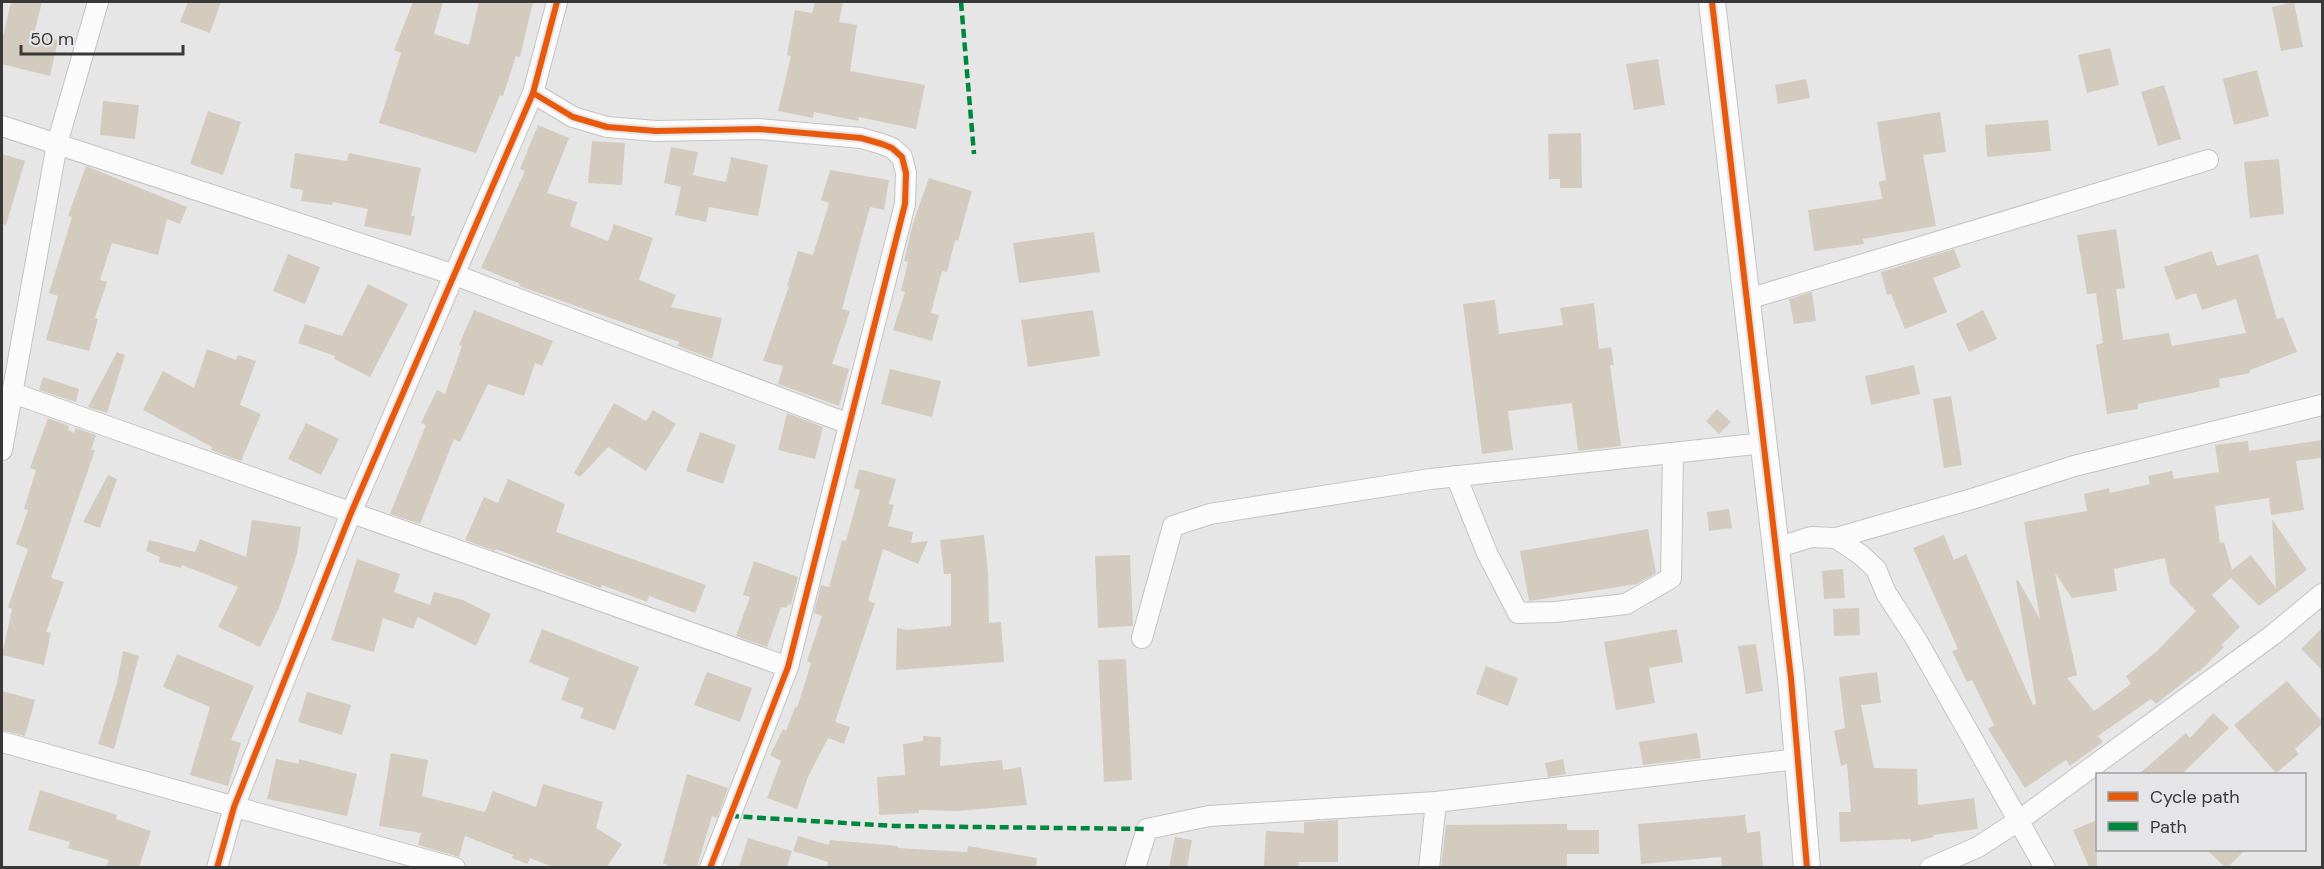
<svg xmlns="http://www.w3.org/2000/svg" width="2324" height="869" font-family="'DM Sans',sans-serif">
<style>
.building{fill:#d4cbbf;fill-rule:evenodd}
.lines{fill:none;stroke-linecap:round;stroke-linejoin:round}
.minor-casing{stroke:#c3c3c3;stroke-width:22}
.tertiary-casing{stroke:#c3c3c3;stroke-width:28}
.minor{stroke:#fbfbfb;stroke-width:20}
.tertiary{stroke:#fbfbfb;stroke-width:26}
.quiet{stroke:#00873e;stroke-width:4.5;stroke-dasharray:9 4.5;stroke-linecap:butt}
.cycleway-casing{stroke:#e5e5e8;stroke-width:10}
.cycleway{stroke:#e8590c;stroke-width:6}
</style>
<rect width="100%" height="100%" fill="#e6e6e7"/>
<g class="building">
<path d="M 11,2 L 42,2 L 34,34 L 58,40 L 50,76 L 2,64 L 2,41 Z"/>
<path d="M 188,2 L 221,2 L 210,33 L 180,22 Z"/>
<path d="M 413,2 L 443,2 L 434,34 L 469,45 L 479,2 L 533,2 L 520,57 L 516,56 L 503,96 L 500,95 L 476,153 L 379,123 L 401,53 L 394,50 Z"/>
<path d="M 815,2 L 843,2 L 839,22 L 857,25 L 850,71 L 925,85 L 916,129 L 859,117 L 858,121 L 814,112 L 813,118 L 778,111 L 791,56 L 787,55 L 795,10 L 812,13 Z"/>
<path d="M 2294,2 L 2303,47 L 2281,51 L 2272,7 Z"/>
<path d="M 2110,48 L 2119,85 L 2087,93 L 2078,55 Z"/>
<path d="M 1658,59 L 1665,105 L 1634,110 L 1626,64 Z"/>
<path d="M 2257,70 L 2269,116 L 2234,125 L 2223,79 Z"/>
<path d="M 1806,79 L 1810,98 L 1778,104 L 1775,85 Z"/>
<path d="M 2164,85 L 2181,139 L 2158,146 L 2141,92 Z"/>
<path d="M 103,101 L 139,105 L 135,139 L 100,135 Z"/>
<path d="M 208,111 L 241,122 L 223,175 L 190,164 Z"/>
<path d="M 1940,112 L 1946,152 L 1923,155 L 1936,226 L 1863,239 L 1864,244 L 1814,251 L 1808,210 L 1882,199 L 1879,182 L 1886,180 L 1877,122 Z"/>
<path d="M 2048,120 L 2051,151 L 1987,157 L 1985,125 Z"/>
<path d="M 538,125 L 569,138 L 547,193 L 577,202 L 570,226 L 608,241 L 614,224 L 653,238 L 639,280 L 676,295 L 671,307 L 722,318 L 712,359 L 678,346 L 679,342 L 519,286 L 520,284 L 481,268 L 525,171 L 520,169 Z"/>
<path d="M 1581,133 L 1582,188 L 1560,188 L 1560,179 L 1549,179 L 1548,134 Z"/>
<path d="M 592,141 L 625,143 L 622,185 L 588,183 Z"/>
<path d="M 671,147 L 698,152 L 693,175 L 726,182 L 731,157 L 768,165 L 758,216 L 709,207 L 706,222 L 675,215 L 681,187 L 664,183 Z"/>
<path d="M 295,153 L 347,161 L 349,153 L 421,168 L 411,216 L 415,216 L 411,236 L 364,226 L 368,209 L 333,202 L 332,205 L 301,201 L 303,190 L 290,188 Z"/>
<path d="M 2,154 L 25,161 L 6,225 L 2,224 Z"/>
<path d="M 2279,159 L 2284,214 L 2250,218 L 2244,162 Z"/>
<path d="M 86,166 L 187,207 L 180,224 L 167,219 L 158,255 L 112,243 L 100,280 L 107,282 L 95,318 L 98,319 L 89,351 L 46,340 L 58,296 L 49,293 L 72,217 L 68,216 Z"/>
<path d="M 830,170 L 889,180 L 884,210 L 870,207 L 842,309 L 850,311 L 832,364 L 849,369 L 839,406 L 778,384 L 783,366 L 763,361 L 789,286 L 787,286 L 798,251 L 813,255 L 829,203 L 821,200 Z"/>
<path d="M 929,178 L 972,191 L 958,241 L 955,240 L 947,272 L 942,271 L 931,313 L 939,315 L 932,341 L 893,330 L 905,292 L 901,291 L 908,262 L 904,261 L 913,223 Z"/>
<path d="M 2116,229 L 2125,288 L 2116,289 L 2123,340 L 2169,333 L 2172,346 L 2246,333 L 2236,299 L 2202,310 L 2196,293 L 2176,300 L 2164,267 L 2212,251 L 2217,266 L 2258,254 L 2277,319 L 2283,317 L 2297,352 L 2250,370 L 2250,373 L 2219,379 L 2220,387 L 2138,404 L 2138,409 L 2107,414 L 2096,345 L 2103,343 L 2096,293 L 2087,294 L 2077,235 Z"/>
<path d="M 1094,232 L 1100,272 L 1019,283 L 1013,243 Z"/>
<path d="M 1954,249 L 1961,267 L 1933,278 L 1947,312 L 1905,329 L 1891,294 L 1887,295 L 1881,272 Z"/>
<path d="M 288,254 L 320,267 L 305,304 L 273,291 Z"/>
<path d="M 368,284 L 408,304 L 370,377 L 334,359 L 335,356 L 298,343 L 305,324 L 342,336 Z"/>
<path d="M 1812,292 L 1816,321 L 1794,324 L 1789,299 Z"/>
<path d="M 1495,300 L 1499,334 L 1563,325 L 1560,308 L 1594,303 L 1599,349 L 1611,347 L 1614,365 L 1610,365 L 1621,446 L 1578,451 L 1572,403 L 1508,411 L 1513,450 L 1482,454 L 1463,304 Z"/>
<path d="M 474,310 L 553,341 L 542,366 L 535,363 L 524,396 L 488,384 L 460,442 L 454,439 L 420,524 L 390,514 L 426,425 L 421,423 L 437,390 L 445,394 L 462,346 L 459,345 Z"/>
<path d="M 1093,310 L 1100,356 L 1028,367 L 1021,320 Z"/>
<path d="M 1983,310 L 1997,339 L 1969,352 L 1956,324 Z"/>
<path d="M 207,349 L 236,360 L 238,355 L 256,361 L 240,405 L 261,414 L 241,461 L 211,450 L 212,447 L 143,410 L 163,371 L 194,388 Z"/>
<path d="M 117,352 L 125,355 L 107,413 L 88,407 Z"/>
<path d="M 1914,365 L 1920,394 L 1871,405 L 1865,376 Z"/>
<path d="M 890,369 L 941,381 L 932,417 L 881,404 Z"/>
<path d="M 43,377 L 79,389 L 76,402 L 39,390 Z"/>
<path d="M 1951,396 L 1962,465 L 1944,468 L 1933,399 Z"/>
<path d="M 614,403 L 646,421 L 653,410 L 676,424 L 646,471 L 608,447 L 580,477 L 574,473 Z"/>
<path d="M 1717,409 L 1731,422 L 1719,434 L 1706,421 Z"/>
<path d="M 787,413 L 823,427 L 815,459 L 778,450 Z"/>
<path d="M 48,418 L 69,426 L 68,430 L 74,433 L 76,428 L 96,435 L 91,450 L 95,450 L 51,578 L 64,582 L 46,632 L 51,633 L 44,665 L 2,655 L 12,609 L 8,607 L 28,549 L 16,544 L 28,510 L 24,509 L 36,470 L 30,468 Z"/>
<path d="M 306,423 L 339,439 L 321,475 L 288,459 Z"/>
<path d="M 700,432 L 736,445 L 723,484 L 686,471 Z"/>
<path d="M 2322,440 L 2322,458 L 2296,461 L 2304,510 L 2271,515 L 2269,498 L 2215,506 L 2220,543 L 2224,542 L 2232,570 L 2251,555 L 2276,588 L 2272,519 L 2307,570 L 2259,606 L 2231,578 L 2212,595 L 2240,627 L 2221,645 L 2224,647 L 2199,672 L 2198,671 L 2156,704 L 2151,699 L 2098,736 L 2103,742 L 2070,766 L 2066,760 L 2025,788 L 1988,729 L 1994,725 L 1972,680 L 1967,682 L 1952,651 L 1958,649 L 1913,548 L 1944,535 L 1954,560 L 1966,554 L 2033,705 L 2036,704 L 2016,581 L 2018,580 L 2040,619 L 2024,522 L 2087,511 L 2084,494 L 2109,488 L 2110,493 L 2150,484 L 2148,476 L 2172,471 L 2174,479 L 2219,472 L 2215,445 L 2248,441 L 2249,451 ZM 2165,558 L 2170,584 L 2196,611 L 2156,652 L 2126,676 L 2131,684 L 2094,711 L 2067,678 L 2077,675 L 2055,573 L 2072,598 L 2117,591 L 2114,569 Z"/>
<path d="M 859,469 L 896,479 L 889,504 L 894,505 L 888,526 L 913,532 L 911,543 L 928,541 L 918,564 L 883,549 L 868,601 L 875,603 L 835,722 L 850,727 L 844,744 L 828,738 L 808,777 L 797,809 L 767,798 L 781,761 L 770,755 L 783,729 L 786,731 L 795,707 L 797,708 L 811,663 L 807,661 L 822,616 L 814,613 L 821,585 L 829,587 L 842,540 L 846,541 L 860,490 L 854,488 Z"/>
<path d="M 108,475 L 117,479 L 100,528 L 83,522 Z"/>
<path d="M 508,479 L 565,504 L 556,532 L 706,585 L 695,613 L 649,596 L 647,602 L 602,585 L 601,588 L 496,549 L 495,551 L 465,540 L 484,497 L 498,503 Z"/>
<path d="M 1729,509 L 1732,528 L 1709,531 L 1707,512 Z"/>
<path d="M 252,520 L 301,527 L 297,554 L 279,608 L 260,647 L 218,627 L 238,587 L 182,565 L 181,568 L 159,562 L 160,557 L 146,551 L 149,540 L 195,552 L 200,539 L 246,557 Z"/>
<path d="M 1648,529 L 1656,573 L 1637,584 L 1529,601 L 1520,551 Z"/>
<path d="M 984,535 L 988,573 L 989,623 L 1001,622 L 1004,662 L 896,670 L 897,628 L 907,630 L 951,626 L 951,574 L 944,574 L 940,540 Z"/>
<path d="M 1130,555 L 1133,626 L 1098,628 L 1095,556 Z"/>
<path d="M 357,559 L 400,574 L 394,592 L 430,605 L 434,592 L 463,600 L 491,614 L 476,646 L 418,617 L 413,629 L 383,618 L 374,652 L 331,640 Z"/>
<path d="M 754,561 L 798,577 L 791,605 L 788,604 L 786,608 L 781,607 L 767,647 L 736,636 L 750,597 L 743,595 Z"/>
<path d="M 1843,569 L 1845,598 L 1824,599 L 1822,571 Z"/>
<path d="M 1859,608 L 1860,635 L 1834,636 L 1833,609 Z"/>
<path d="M 2322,628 L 2322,670 L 2301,649 Z"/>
<path d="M 542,629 L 639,667 L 615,730 L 580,718 L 584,708 L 561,700 L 569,678 L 529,662 Z"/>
<path d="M 1677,629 L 1683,662 L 1649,668 L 1655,703 L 1616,710 L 1604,642 Z"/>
<path d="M 1756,644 L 1763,691 L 1746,694 L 1738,646 Z"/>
<path d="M 123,651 L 139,656 L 114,749 L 98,744 L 117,683 Z"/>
<path d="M 177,654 L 254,686 L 231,740 L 241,743 L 228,786 L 190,775 L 210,707 L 163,687 Z"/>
<path d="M 1126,659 L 1132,780 L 1104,782 L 1098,660 Z"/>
<path d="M 1486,666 L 1518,678 L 1508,706 L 1476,694 Z"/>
<path d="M 707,672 L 752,688 L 740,722 L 694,705 Z"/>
<path d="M 1877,672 L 1881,703 L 1861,705 L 1874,768 L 1917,769 L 1918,805 L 1974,798 L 1978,829 L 1933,835 L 1934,837 L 1911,842 L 1911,839 L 1840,842 L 1839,812 L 1851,812 L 1847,764 L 1841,766 L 1834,731 L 1845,728 L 1839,677 Z"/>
<path d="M 2287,681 L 2322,721 L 2322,724 L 2295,749 L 2299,754 L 2276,773 L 2234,725 Z"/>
<path d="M 2,691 L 35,700 L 25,736 L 2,730 Z"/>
<path d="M 307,692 L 351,705 L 342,735 L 298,722 Z"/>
<path d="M 2213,713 L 2229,728 L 2182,774 L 2139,774 L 2186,733 L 2190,738 Z"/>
<path d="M 1697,733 L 1701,758 L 1643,765 L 1639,742 Z"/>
<path d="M 923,736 L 941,737 L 940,766 L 1002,760 L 1003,770 L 1021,767 L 1027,805 L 957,811 L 919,810 L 919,813 L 879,815 L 877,777 L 905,775 L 903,744 L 923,741 Z"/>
<path d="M 391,753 L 428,760 L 422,796 L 485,812 L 493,791 L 536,807 L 543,784 L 603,802 L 596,828 L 622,844 L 607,867 L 553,867 L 530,858 L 527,864 L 512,858 L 513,855 L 465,836 L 459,857 L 418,845 L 421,833 L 379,826 Z"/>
<path d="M 276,759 L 299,764 L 299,759 L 357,774 L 347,816 L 267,799 Z"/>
<path d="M 1563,759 L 1566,774 L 1548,777 L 1545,763 Z"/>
<path d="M 687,774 L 728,788 L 717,818 L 712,816 L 697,867 L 670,867 L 663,863 Z"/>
<path d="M 40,790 L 117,815 L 116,819 L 151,831 L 139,867 L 106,867 L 109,860 L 68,848 L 70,842 L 28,830 Z"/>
<path d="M 1745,815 L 1747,833 L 1760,831 L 1763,867 L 1722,867 L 1721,857 L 1641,864 L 1638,824 Z"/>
<path d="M 1338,820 L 1338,862 L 1299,862 L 1298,867 L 1264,866 L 1266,831 L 1304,833 L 1304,822 Z"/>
<path d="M 2097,820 L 2097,867 L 2089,867 L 2073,830 Z"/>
<path d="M 1567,824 L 1567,830 L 1599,830 L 1599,854 L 1567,854 L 1567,867 L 1441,867 L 1446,825 Z"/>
<path d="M 798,836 L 829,845 L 830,840 L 898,846 L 898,848 L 967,852 L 968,846 L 1037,858 L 1036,867 L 827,867 L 828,862 L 793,851 Z"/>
<path d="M 1175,837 L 1192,840 L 1187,867 L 1169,867 Z"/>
<path d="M 748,838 L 792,851 L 787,867 L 739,867 Z"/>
<path d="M 2206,849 L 2246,849 L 2228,867 L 2225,867 Z"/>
</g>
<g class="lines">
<defs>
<g id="minor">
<path d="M 533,93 L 573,117 L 607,127 L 656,131 L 759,129 L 861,138 L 882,144 L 892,148 L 902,157 L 906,173 L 905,204 L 788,667 L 710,868"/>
<path d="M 2,126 L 455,275 L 849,424"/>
<path d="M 1748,299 L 2208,160"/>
<path d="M 13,393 L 788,667"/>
<path d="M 2,450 L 57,144 L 98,2"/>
<path d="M 1456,476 L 1487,553 L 1518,613 L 1555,612 L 1626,604 L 1671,578 L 1673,453"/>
<path d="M 1836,538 L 1972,499 L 2074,466 L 2322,405"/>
<path d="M 1776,548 L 1811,537 L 1836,538 L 1861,555 L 1876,569 L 1886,593 L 1916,639 L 2045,868"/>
<path d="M 1142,638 L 1173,526 L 1210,514 L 1431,479 L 1764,443"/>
<path d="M 2,742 L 455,868"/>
<path d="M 217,868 L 234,807 L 351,513 L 533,93 L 557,2"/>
<path d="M 1135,868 L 1147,829 L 1209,816 L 1436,802 L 1797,759"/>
<path d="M 1429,868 L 1436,802"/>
<path d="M 1930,868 L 1978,847 L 2018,821 L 2274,634 L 2322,594"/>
</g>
<path id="tertiary" d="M 1712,2 L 1791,678 L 1807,868"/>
</defs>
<use href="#minor" class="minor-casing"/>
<use href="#tertiary" class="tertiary-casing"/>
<use href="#minor" class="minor"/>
<use href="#tertiary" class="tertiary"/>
<g class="quiet">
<path d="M 961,2 L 974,154"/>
<path d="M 730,816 L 894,826 L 1147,829"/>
</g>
<defs>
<g id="cycleway">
<path d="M 1712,2 L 1791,678 L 1807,868"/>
<path d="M 533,93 L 573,117 L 607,127 L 656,131 L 759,129 L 861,138 L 882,144 L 892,148 L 902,157 L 906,173 L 905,204 L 788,667 L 710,868"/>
<path d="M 217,868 L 234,807 L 351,513 L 533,93 L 557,2"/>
</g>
</defs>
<use href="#cycleway" class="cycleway-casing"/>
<use href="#cycleway" class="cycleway"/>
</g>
<rect width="2324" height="869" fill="none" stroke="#383839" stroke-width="6"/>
<rect x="2096" y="773" width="210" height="78" fill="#e5e5e8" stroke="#a0a0a2" stroke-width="1.5"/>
<rect x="2108" y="792" width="30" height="9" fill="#e8590c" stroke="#a0a0a2" stroke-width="1.5"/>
<text x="2150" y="803" font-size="18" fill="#383839">Cycle path</text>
<rect x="2108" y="822" width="30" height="9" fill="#00873e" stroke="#a0a0a2" stroke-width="1.5"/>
<text x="2150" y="833" font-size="18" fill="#383839">Path</text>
<path d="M21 45v9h162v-9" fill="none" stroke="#383839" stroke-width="3"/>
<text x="30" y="45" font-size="18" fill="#383839" stroke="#e5e5e8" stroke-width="4.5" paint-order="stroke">50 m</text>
</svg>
